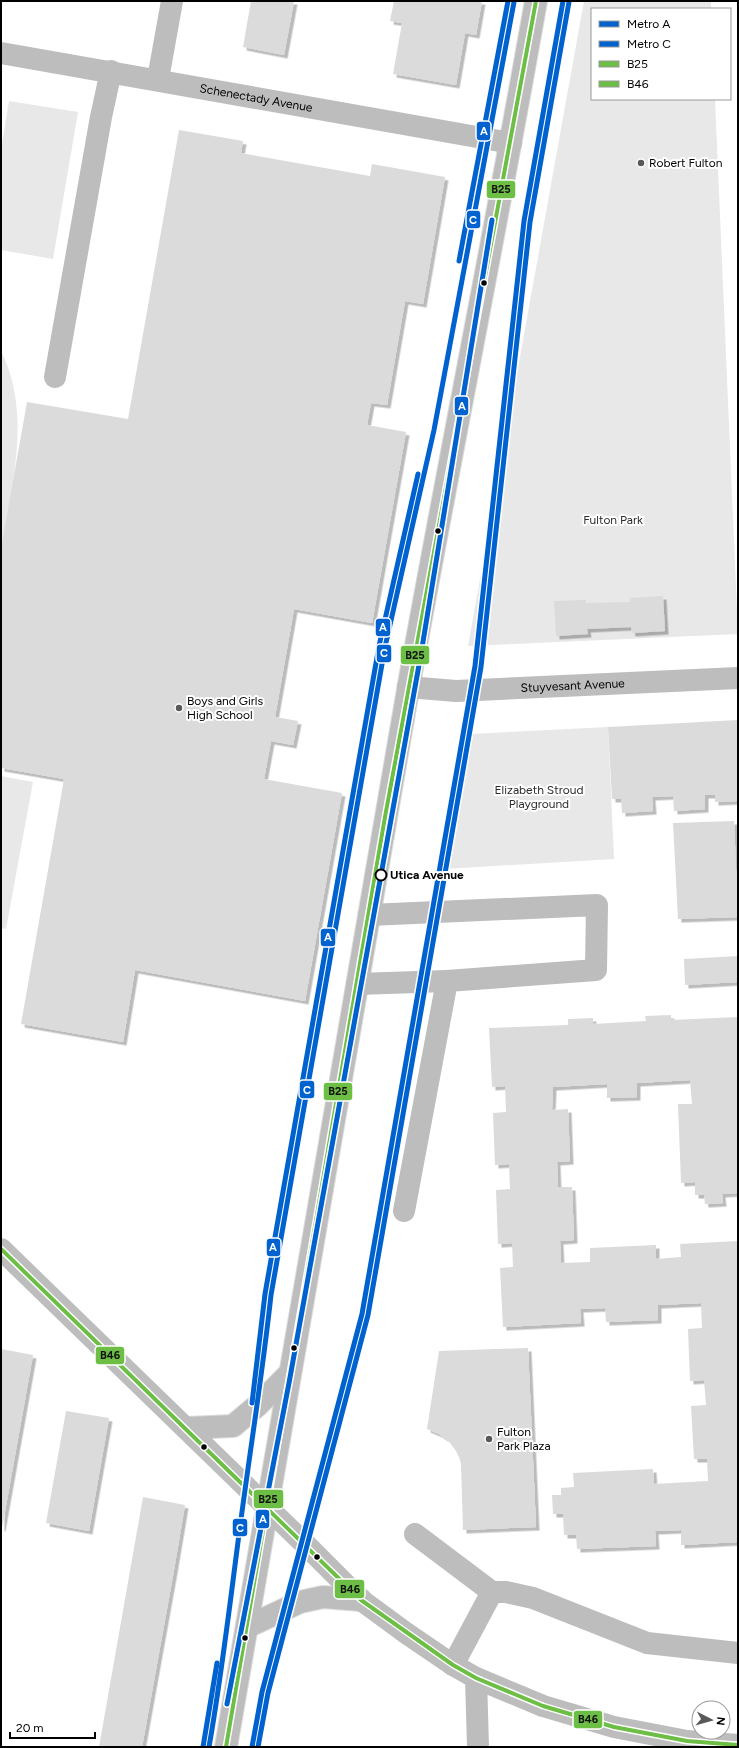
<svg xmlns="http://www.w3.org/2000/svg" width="739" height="1748" font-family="Figtree,sans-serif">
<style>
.green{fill:#e8e8e8}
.building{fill:#dbdbdb;filter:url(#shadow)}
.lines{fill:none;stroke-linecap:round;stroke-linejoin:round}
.major-casing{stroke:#dbdbdb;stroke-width:24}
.minor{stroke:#bdbdbd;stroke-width:22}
.major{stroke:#bdbdbd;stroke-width:22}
.bus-1-casing{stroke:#fff;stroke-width:7}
.bus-2-casing{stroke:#fff;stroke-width:7}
.bus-1{stroke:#6cbe45;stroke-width:4}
.bus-2{stroke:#6cbe45;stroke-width:4}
.metro-1-casing{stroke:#fff;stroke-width:8}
.metro-2-casing{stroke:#fff;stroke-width:8}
.metro-1{stroke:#0062cf;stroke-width:5}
.metro-2{stroke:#0062cf;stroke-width:5}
.poi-dot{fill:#595959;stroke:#fff;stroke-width:1.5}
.bus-dot{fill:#000;stroke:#fff;stroke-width:1.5}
.stop-dot{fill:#fff;stroke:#000;stroke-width:2}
.labels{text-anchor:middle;stroke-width:4;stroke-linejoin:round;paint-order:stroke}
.street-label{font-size:12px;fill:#000;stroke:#fff}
.poi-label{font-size:12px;fill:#000;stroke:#fff;text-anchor:start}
.park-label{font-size:12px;fill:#2c2c2c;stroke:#fff}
.stop-label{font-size:12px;font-weight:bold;fill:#000;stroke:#fff;text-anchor:start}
.line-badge{stroke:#fff;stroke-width:1.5}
.badge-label{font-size:11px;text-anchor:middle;font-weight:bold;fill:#fff}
.pale-badge-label{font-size:11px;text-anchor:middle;font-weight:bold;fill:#111}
</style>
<defs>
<filter id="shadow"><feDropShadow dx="3.5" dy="3.5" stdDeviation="0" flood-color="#0004"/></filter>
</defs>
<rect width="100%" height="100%" fill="#fff"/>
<g class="green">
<path d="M 584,1 L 711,1 L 711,9 L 592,9 L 592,99 L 715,99 L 738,634 L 468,646 Z"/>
<path d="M 9,101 L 78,112 L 53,259 L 1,250 L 1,150 Z"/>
<path d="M 1,351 C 32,413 12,485 1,549 Z"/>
<path d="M 608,727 L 614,859 L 444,869 L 470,734 Z"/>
<path d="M 1,776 L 33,782 L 6,929 L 1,928 Z"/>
</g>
<g class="building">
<path d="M 251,1 L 294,1 L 284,55 L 243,47 Z"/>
<path d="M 394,1 L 482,1 L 476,35 L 465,33 L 456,85 L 393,74 L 402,23 L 390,21 Z"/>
<path d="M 179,130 L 243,141 L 241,153 L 370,176 L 372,164 L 445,177 L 423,304 L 405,301 L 387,405 L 371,403 L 367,425 L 406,432 L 372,623 L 294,609 L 275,717 L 298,721 L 293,745 L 271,741 L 264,779 L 342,793 L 305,1001 L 135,970 L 123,1042 L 21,1024 L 64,779 L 1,768 L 1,548 L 27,402 L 128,419 Z"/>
<path d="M 663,596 L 665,631 L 632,633 L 631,627 L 587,629 L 588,634 L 556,636 L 554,601 L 586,600 L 586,603 L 630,602 L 630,598 Z"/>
<path d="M 738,720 L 738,801 L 715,802 L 715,795 L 705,795 L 705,809 L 674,811 L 673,796 L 652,797 L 653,811 L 622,813 L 621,799 L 612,799 L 608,727 Z"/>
<path d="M 734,821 L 738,917 L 678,919 L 673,823 Z"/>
<path d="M 738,956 L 738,982 L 685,985 L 684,959 Z"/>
<path d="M 671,1015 L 671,1020 L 738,1017 L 738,1193 L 722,1194 L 723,1203 L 705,1204 L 704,1195 L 695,1195 L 695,1182 L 681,1183 L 678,1104 L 692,1104 L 690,1080 L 637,1083 L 637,1097 L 607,1098 L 607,1084 L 553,1087 L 552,1110 L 568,1109 L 570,1161 L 557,1162 L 558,1187 L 572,1187 L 574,1240 L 560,1241 L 561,1263 L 590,1262 L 590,1248 L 656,1245 L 656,1259 L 681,1257 L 680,1244 L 738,1241 L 738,1542 L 681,1545 L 681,1530 L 655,1531 L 656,1546 L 577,1549 L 576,1535 L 564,1535 L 563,1514 L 553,1514 L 552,1495 L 561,1495 L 561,1488 L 574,1487 L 573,1473 L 653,1469 L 654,1484 L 708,1481 L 707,1459 L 694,1459 L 691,1406 L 706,1405 L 704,1380 L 690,1381 L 688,1329 L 702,1328 L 701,1303 L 658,1305 L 658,1320 L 606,1322 L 605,1308 L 580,1309 L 581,1323 L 503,1327 L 500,1268 L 513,1267 L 512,1243 L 498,1244 L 496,1190 L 510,1189 L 509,1164 L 495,1165 L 493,1113 L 506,1112 L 505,1086 L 492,1087 L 489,1028 L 568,1025 L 568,1019 L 593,1018 L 593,1024 L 646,1021 L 645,1016 Z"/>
<path d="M 528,1348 L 536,1527 L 463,1530 L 461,1464 L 459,1457 L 456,1451 L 448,1440 L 439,1434 L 427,1429 L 439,1351 Z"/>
<path d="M 1,1349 L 33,1355 L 2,1528 L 1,1528 Z"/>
<path d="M 66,1411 L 109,1418 L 89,1531 L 46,1523 Z"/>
<path d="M 143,1497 L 185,1505 L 174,1570 L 142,1747 L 99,1747 Z"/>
</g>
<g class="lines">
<defs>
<g id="major">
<path d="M 187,1428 L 233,1426 L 258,1405 L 290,1373"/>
<path d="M 247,1627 L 300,1602 L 323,1597 L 361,1600"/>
<path d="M 226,1747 C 290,1393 345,1038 409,684 C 450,456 496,229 536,1"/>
</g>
</defs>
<use href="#major" class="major-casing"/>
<g class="minor">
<path id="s1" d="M 1,53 L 511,143"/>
<path d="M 158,79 L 172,1"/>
<path d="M 55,377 L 101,117 L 111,71"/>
<path id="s2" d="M 408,687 L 456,691 L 738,678"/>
<path d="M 369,915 L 597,905 L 596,970 L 447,981 L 404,1211"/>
<path d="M 357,984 L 447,981"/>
<path d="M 1,1249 L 305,1544 L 361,1600 L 406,1633 L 453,1665 L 476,1678 L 543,1706 L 614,1727 L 687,1741 L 738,1745"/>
<path d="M 415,1534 L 492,1592 L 506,1592 L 533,1598 L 647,1643 L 738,1653"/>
<path d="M 453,1665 L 492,1592"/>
<path d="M 476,1678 L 478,1747"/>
</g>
<use href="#major" class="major"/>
<defs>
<path id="bus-1" d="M 226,1747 L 385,817 L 536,1"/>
<path id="bus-2" d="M 1,1249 L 361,1600 L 453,1665 L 476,1678 L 543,1706 L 614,1727 L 687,1741 L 738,1745"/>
</defs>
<use href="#bus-1" class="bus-1-casing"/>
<use href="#bus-2" class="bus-2-casing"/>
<use href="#bus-1" class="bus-1"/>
<use href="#bus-2" class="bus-2"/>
<defs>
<g id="metro-1">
<path d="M 459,261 L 508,1"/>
<path d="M 252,1403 L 265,1294 L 379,646 L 418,474"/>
<path d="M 227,1704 L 289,1383 L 421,654 L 492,220"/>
<path d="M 203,1747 L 217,1663"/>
<path d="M 252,1747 L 262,1692 L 362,1314 L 475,666 L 524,221 L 563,1"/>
</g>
<g id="metro-2">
<path d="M 209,1747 C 224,1662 233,1575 245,1490 C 254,1425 264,1360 271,1295 L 385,647 L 434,430 L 514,2"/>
<path d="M 258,1747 L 268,1693 L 368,1315 L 481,667 L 530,222 L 569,2"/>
</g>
</defs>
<use href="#metro-1" class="metro-1-casing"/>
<use href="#metro-2" class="metro-2-casing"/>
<use href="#metro-1" class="metro-1"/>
<use href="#metro-2" class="metro-2"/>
</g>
<g class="poi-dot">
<circle cx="641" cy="163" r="4"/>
<circle cx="179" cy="708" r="4"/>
<circle cx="489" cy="1439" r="4"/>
</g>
<g class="bus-dot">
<circle cx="484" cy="283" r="3.5"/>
<circle cx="438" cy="531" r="3.5"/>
<circle cx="294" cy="1348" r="3.5"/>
<circle cx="204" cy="1447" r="3.5"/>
<circle cx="317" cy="1557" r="3.5"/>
<circle cx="245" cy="1638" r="3.5"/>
</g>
<circle class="stop-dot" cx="381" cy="875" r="5.5"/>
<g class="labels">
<g class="street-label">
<text dy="4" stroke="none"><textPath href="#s1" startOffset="259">Schenectady Avenue</textPath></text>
<text dy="4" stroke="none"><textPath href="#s2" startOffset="165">Stuyvesant Avenue</textPath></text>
</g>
<g class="poi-label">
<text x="649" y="167">Robert Fulton</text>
<text x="187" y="705">Boys and Girls<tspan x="187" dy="14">High School</tspan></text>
<text x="497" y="1436">Fulton<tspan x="497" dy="14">Park Plaza</tspan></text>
</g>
<g class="park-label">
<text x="613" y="524">Fulton Park</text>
<text x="539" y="794">Elizabeth Stroud<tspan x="539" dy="14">Playground</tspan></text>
</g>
<g class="stop-label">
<text x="390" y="879">Utica Avenue</text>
</g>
</g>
<g class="line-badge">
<rect x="476" y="121" width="15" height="20" rx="4" fill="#0062cf"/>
<rect x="486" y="180" width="30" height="19" rx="4" fill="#6cbe45"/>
<rect x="466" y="210" width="15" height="19" rx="4" fill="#0062cf"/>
<rect x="454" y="396" width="15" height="20" rx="4" fill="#0062cf"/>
<rect x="375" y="618" width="16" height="19" rx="4" fill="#0062cf"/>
<rect x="376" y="644" width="16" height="19" rx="4" fill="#0062cf"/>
<rect x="400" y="645" width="30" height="20" rx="4" fill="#6cbe45"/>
<rect x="320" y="928" width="16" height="19" rx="4" fill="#0062cf"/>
<rect x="299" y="1080" width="16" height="19" rx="4" fill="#0062cf"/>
<rect x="323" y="1082" width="30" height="19" rx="4" fill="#6cbe45"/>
<rect x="266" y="1238" width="15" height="19" rx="4" fill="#0062cf"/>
<rect x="95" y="1346" width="30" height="19" rx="4" fill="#6cbe45"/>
<rect x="253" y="1489" width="31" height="20" rx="4" fill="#6cbe45"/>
<rect x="255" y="1509" width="15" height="20" rx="4" fill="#0062cf"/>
<rect x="232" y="1518" width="16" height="19" rx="4" fill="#0062cf"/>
<rect x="334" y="1579" width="31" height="20" rx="4" fill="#6cbe45"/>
<rect x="573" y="1710" width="30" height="19" rx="4" fill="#6cbe45"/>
</g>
<g class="badge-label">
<text x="484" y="135">A</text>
<text x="473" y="224">C</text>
<text x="462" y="410">A</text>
<text x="383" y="631">A</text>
<text x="384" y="657">C</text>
<text x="328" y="941">A</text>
<text x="307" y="1094">C</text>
<text x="273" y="1251">A</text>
<text x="263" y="1523">A</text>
<text x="240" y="1532">C</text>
</g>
<g class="pale-badge-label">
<text x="501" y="193">B25</text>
<text x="415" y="659">B25</text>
<text x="338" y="1095">B25</text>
<text x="110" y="1359">B46</text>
<text x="268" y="1503">B25</text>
<text x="350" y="1593">B46</text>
<text x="588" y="1723">B46</text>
</g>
<rect width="739" height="1748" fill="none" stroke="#000000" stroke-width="4"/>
<rect x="591" y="8" width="140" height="92" fill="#ffffff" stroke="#999999"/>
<rect x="599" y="21" width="20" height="6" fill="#0062cf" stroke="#999999"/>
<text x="627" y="28" font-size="12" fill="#000000">Metro A</text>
<rect x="599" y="41" width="20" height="6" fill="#0062cf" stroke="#999999"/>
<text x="627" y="48" font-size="12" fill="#000000">Metro C</text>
<rect x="599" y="61" width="20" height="6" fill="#6cbe45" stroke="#999999"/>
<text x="627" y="68" font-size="12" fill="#000000">B25</text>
<rect x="599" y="81" width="20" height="6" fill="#6cbe45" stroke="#999999"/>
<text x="627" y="88" font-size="12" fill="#000000">B46</text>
<g transform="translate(711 1720) rotate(96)"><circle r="19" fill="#ffffff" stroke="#999999"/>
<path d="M0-3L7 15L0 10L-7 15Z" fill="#595959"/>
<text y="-6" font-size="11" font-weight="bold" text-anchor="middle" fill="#000000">N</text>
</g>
<path d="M10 1732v6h85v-6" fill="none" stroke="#000000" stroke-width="2"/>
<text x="16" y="1732" font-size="12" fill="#000000" stroke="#ffffff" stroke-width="3" paint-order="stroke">20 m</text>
</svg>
